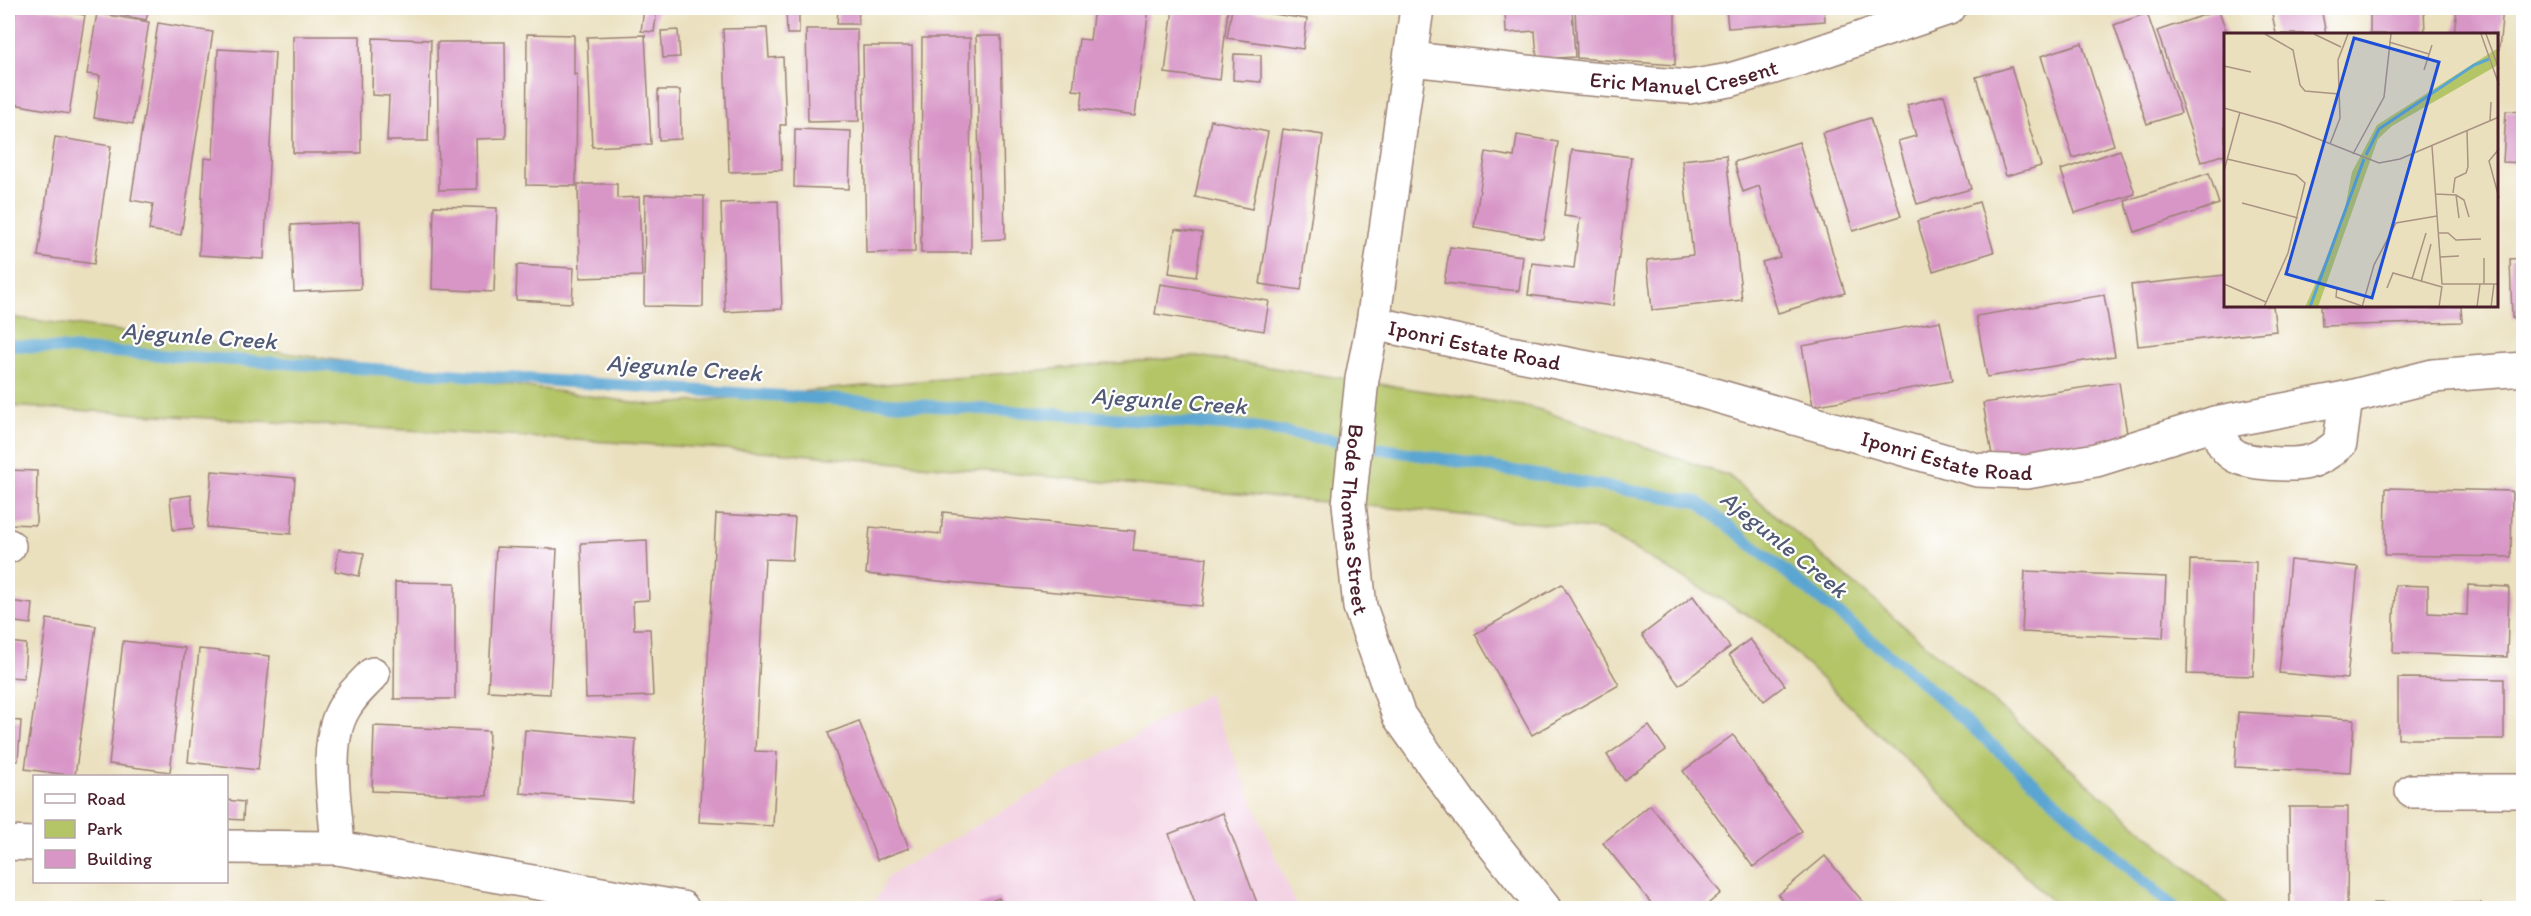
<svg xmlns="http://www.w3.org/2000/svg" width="2531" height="916" font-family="Itim,sans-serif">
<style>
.built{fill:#f2cfe2}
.green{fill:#b4c568;stroke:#7f724a;stroke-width:1.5}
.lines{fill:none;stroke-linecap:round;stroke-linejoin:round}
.stream{stroke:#5aa5d2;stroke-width:12}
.building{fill:#d896c7}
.minor-casing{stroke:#9a8074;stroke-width:36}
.major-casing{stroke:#9a8074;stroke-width:36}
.minor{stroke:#fff;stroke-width:33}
.major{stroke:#fff;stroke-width:33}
.labels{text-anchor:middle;stroke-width:4.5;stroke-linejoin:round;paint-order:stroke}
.street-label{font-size:22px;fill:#4a1f2b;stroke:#fff}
.water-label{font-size:24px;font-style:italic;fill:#515b76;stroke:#fff}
.inset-river{fill:none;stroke:#5aa5d2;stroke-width:3}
.inset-road{fill:none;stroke:#aa9383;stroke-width:1.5}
.view{fill:#1d4ed8;fill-opacity:0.15;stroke:#1d4ed8;stroke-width:3}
.inset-edge{fill:none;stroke:#4a1f2b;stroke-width:3}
</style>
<rect width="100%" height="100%" fill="#fff"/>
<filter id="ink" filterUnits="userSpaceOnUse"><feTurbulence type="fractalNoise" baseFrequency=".0167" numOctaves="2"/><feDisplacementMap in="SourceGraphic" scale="12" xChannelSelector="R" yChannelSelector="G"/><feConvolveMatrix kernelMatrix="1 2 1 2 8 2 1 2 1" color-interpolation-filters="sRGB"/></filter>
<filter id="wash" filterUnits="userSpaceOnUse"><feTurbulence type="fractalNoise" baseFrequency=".008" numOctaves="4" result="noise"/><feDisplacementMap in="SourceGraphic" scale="24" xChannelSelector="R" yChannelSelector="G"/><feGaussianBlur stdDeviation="1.35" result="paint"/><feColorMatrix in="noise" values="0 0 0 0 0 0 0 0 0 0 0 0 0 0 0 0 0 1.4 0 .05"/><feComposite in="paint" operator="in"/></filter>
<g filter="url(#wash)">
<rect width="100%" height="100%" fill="#eae0be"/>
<path class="built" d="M 1208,694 L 1297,908 L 871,908 L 889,875 Z"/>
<path class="green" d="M 8,317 L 201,341 L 653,405 L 1197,356 L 1535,408 L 1729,476 L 2233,908 L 2059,908 L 1767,626 L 1601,530 L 1424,511 L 789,453 L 8,406 Z"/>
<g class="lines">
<path class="stream" d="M 8,345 L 1253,427 L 1698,502 L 1905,667 L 2174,908"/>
</g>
<g id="blocks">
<g class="building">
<path d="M 8,8 L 12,8 L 9,27 L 8,27 Z"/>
<path d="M 16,8 L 39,8 L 85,15 L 69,114 L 8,103 L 8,57 Z"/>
<path d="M 102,8 L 149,8 L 146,20 L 102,11 Z"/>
<path d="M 644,8 L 657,10 L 654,32 L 641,31 Z"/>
<path d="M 786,8 L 799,8 L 799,34 L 787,34 Z"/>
<path d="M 1094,8 L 1149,8 L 1135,116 L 1081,109 L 1083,91 L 1073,90 L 1079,39 L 1090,40 Z"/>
<path d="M 1173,8 L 1228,8 L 1220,80 L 1165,73 Z"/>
<path d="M 1232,8 L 1307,19 L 1303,49 L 1227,38 Z"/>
<path d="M 1505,8 L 1572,8 L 1575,57 L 1537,59 L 1535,31 L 1506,33 Z"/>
<path d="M 1575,8 L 1675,8 L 1675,65 L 1577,58 Z"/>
<path d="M 1726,8 L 1824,8 L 1825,21 L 1728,28 Z"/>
<path d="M 2271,8 L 2321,8 L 2326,34 L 2276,34 Z"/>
<path d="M 2370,8 L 2424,8 L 2425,34 L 2370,34 Z"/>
<path d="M 2457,8 L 2503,8 L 2498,60 L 2496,34 L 2454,34 Z"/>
<path d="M 838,9 L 859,9 L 858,24 L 837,24 Z"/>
<path d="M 2219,10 L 2227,34 L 2225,34 L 2225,154 L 2201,162 L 2157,31 Z"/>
<path d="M 97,13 L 149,22 L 133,124 L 94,118 L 100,76 L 87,74 Z"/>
<path d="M 2147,13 L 2181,113 L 2147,124 L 2114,25 Z"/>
<path d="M 158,23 L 213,32 L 181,235 L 149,230 L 153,204 L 131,200 Z"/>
<path d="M 767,28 L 769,58 L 783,57 L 786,125 L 780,125 L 782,170 L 729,172 L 723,29 Z"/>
<path d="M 806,29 L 857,29 L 859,121 L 808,122 Z"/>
<path d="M 678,30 L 680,57 L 663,58 L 661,31 Z"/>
<path d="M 527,34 L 574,35 L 574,75 L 577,74 L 576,186 L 526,185 Z"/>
<path d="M 645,35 L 651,144 L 592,147 L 587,37 Z"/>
<path d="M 293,36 L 360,36 L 361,153 L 293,153 Z"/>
<path d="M 976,36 L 1001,36 L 1005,239 L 981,240 Z"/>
<path d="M 373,38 L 431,40 L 428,141 L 387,141 L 389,96 L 372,95 Z"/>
<path d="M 922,38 L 970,38 L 971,253 L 921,253 Z"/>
<path d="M 437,42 L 505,42 L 506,138 L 476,139 L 477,189 L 439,190 Z"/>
<path d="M 2082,43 L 2114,145 L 2073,158 L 2041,56 Z"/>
<path d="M 863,46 L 912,46 L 915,252 L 866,253 Z"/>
<path d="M 218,49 L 275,52 L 264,259 L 199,255 L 204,158 L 213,159 Z"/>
<path d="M 1234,54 L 1261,55 L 1261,82 L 1233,80 Z"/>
<path d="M 2011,67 L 2041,166 L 2006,176 L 1976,77 Z"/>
<path d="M 658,90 L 680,90 L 681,139 L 659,140 Z"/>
<path d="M 1944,95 L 1971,189 L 1917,204 L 1898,141 L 1916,136 L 1907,105 Z"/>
<path d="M 2506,111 L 2524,112 L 2524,163 L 2503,162 Z"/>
<path d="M 1870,118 L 1901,216 L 1853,231 L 1822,133 Z"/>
<path d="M 1211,120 L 1268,132 L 1252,209 L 1195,197 Z"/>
<path d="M 795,129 L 851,131 L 849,189 L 794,187 Z"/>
<path d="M 1283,129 L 1323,135 L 1301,290 L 1260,284 Z"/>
<path d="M 1517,135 L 1558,142 L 1543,239 L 1474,227 L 1486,152 L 1514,157 Z"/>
<path d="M 55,137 L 111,146 L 94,264 L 38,256 Z"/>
<path d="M 1799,142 L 1845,293 L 1778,313 L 1762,262 L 1780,257 L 1759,186 L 1743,192 L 1734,162 Z"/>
<path d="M 1572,150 L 1631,157 L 1613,306 L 1528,295 L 1532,263 L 1574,268 L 1580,218 L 1564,216 Z"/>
<path d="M 2120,150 L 2135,194 L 2075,213 L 2061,170 Z"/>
<path d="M 1726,155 L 1742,300 L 1652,310 L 1647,260 L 1693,255 L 1682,160 Z"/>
<path d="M 2209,173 L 2219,204 L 2135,232 L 2125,201 Z"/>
<path d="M 578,184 L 617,184 L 617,198 L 639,197 L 642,276 L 580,278 Z"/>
<path d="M 645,195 L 704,196 L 703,307 L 644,306 Z"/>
<path d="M 778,201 L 782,309 L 725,312 L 721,203 Z"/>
<path d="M 1979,202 L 1994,252 L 1933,271 L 1917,221 Z"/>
<path d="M 434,206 L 497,208 L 494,292 L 432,289 Z"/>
<path d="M 359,222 L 361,289 L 294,292 L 291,225 Z"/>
<path d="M 1175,229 L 1202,233 L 1196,277 L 1169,273 Z"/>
<path d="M 1450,247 L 1523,256 L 1519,291 L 1444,283 Z"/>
<path d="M 2524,258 L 2524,318 L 2512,318 L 2510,259 Z"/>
<path d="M 517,265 L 574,268 L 572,303 L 516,300 Z"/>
<path d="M 2225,275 L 2225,306 L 2273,306 L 2276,331 L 2138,346 L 2131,285 Z"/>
<path d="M 1160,284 L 1269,301 L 1264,331 L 1155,314 Z"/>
<path d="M 2104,295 L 2115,356 L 1987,377 L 1976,316 Z"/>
<path d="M 2321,306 L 2461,306 L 2462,322 L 2322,326 Z"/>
<path d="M 1940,321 L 1952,381 L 1813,406 L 1802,346 Z"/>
<path d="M 2119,382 L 2128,440 L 1993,461 L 1983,403 Z"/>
<path d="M 8,470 L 37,471 L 36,525 L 8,524 Z"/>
<path d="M 212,471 L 295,478 L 291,534 L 207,527 Z"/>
<path d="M 2386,488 L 2512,491 L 2511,557 L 2385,555 Z"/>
<path d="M 191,495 L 194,528 L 173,530 L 170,498 Z"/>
<path d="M 943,512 L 1135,531 L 1133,551 L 1207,558 L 1202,606 L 866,574 L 870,527 L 941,534 Z"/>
<path d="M 716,514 L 795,518 L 792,560 L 765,559 L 755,751 L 777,752 L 773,826 L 699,822 Z"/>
<path d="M 647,540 L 649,600 L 633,601 L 634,629 L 650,629 L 653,696 L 586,698 L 581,543 Z"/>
<path d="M 496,547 L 557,549 L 550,694 L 488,691 Z"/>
<path d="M 339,549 L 364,553 L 359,576 L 335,571 Z"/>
<path d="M 2190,560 L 2256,562 L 2253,676 L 2187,674 Z"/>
<path d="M 2290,560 L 2358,567 L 2347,679 L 2279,673 Z"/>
<path d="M 2025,571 L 2166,577 L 2163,638 L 2022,632 Z"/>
<path d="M 395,582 L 455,583 L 455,699 L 394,699 Z"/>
<path d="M 1562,584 L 1619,685 L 1532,735 L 1475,634 Z"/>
<path d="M 2395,585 L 2428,586 L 2428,613 L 2467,615 L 2468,585 L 2509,587 L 2507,657 L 2393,653 Z"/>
<path d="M 1693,596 L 1730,647 L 1679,685 L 1642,635 Z"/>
<path d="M 8,601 L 33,604 L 31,624 L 8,621 Z"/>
<path d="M 47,619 L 96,626 L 75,776 L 25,769 Z"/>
<path d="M 1750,639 L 1785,685 L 1764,701 L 1729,655 Z"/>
<path d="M 123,641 L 185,648 L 170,772 L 109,764 Z"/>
<path d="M 8,642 L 26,644 L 24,678 L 8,677 Z"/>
<path d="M 199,649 L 270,656 L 258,770 L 188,762 Z"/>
<path d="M 2398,678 L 2504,679 L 2504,739 L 2398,739 Z"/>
<path d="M 2238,712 L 2354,719 L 2351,773 L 2235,767 Z"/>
<path d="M 8,720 L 21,721 L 18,761 L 8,761 Z"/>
<path d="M 859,721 L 909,848 L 877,860 L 828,733 Z"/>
<path d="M 374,726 L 489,731 L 487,796 L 372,791 Z"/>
<path d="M 1649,726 L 1666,750 L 1624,780 L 1607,755 Z"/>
<path d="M 525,730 L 636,739 L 632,802 L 520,793 Z"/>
<path d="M 1733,735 L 1802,831 L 1753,867 L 1683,771 Z"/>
<path d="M 226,800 L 244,802 L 243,820 L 226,819 Z"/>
<path d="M 1650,805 L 1721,893 L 1703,908 L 1655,908 L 1603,843 Z"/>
<path d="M 2289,807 L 2348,807 L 2347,907 L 2290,907 Z"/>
<path d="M 1223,813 L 1259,908 L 1197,908 L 1169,834 Z"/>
<path d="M 1825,856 L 1868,908 L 1790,908 L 1778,895 Z"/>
<path d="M 999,898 L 1003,908 L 973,908 Z"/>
<rect x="2373" y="903" width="108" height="5"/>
</g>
</g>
</g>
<g filter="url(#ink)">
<use href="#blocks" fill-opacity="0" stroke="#9a8074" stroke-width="1.5"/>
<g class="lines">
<defs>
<g id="minor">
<path id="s1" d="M 1412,59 L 1580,78 L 1689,87 L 1730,80 L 1800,59 L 1949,8"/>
<path id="s2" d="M 1373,323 L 1515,354 L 1686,387 L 1977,470 L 2027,472 L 2096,460 L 2215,423 L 2346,398 L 2433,376 L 2524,369"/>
<path d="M 2215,423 C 2220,435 2222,448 2234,455 C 2247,464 2293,466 2308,462 C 2321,459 2331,451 2340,443 L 2346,398"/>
<path d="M 8,546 L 9,546"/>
<path d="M 2412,791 L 2524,791"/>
<path d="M 8,843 L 34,844"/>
<path d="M 226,847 L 338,848 L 682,908"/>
<path d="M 338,848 C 336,809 324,749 341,714 C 348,698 361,687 373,674"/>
</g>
<g id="major">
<path id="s3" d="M 1417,8 L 1373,323 L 1362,379 L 1349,504 L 1360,607 L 1399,716 L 1462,805 L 1544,908"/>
</g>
</defs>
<use href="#minor" class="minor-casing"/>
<use href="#major" class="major-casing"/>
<use href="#minor" class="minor"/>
<use href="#major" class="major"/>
</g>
</g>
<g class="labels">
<g class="street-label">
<text dy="8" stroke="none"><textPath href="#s1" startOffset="274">Eric Manuel Cresent</textPath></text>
<text dy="8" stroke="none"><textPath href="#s2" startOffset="104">Iponri Estate Road</textPath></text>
<text dy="8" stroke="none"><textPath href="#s2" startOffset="590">Iponri Estate Road</textPath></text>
<text dy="8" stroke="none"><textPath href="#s3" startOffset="516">Bode Thomas Street</textPath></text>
</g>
<g class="water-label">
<text transform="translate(199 336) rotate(4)" y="8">Ajegunle Creek</text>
<text transform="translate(684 368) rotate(4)" y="8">Ajegunle Creek</text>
<text transform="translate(1169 401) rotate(4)" y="8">Ajegunle Creek</text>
<text transform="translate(1784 544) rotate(39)" y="8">Ajegunle Creek</text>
</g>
</g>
<g transform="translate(2224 33)">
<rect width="274" height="274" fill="#eae0be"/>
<path d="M 274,15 L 274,32 L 168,93 L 154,106 L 94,274 L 81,274 L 118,191 L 128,139 L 153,92 Z" fill="#b4c568"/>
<path class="inset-river" d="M 142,122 L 155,96 L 250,32 L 265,26M 86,274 L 140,126"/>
<path class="inset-road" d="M 41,1 L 69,17 L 76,52 L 81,58 L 115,61M 90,1 L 117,14M 257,1 L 275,52M 262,1 L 275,36M 165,9 L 205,21M 0,33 L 27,39M 200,37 L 208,12M 0,75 L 56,91 L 155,130 L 176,126 L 275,84M 266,88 L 267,69M 106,111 L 116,85 L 114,27 L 124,1M 208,113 L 218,251 L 275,251M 275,116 L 265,128 L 275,165M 129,121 L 160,64 L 167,1M 3,126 L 72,142 L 81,150 L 64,220 L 40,274M 0,138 L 16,79M 229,160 L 231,145 L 242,140 L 244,134 L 243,97M 211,161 L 232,162 L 235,185M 232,162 L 240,167 L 245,184M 18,170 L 74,185M 214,200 L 224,200 L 232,207 L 257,206M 216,224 L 235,223M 260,225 L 260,251M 188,246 L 202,200M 197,249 L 207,211M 0,251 L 42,269M 113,254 L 112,264 L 138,273M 163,255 L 169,240 L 218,254M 138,274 L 150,232 L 172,190 L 213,183M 215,274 L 218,253M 253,274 L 256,251M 267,274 L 270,251"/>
<path class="view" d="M 130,5 L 215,29 L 148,265 L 62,241 Z"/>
<rect width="274" height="274" class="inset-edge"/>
</g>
<rect width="2531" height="916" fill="none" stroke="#fff" stroke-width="30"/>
<rect x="33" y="775" width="195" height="108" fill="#ffffff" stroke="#b7a5aa" stroke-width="1.5"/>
<rect x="45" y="794" width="30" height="9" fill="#ffffff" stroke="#b7a5aa" stroke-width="1.5"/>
<text x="87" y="805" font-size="18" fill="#4a1f2b">Road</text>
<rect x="45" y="820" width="30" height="18" fill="#b4c568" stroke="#b7a5aa" stroke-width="1.5"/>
<text x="87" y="835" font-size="18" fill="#4a1f2b">Park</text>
<rect x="45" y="850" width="30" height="18" fill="#d896c7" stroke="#b7a5aa" stroke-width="1.5"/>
<text x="87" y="865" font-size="18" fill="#4a1f2b">Building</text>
</svg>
